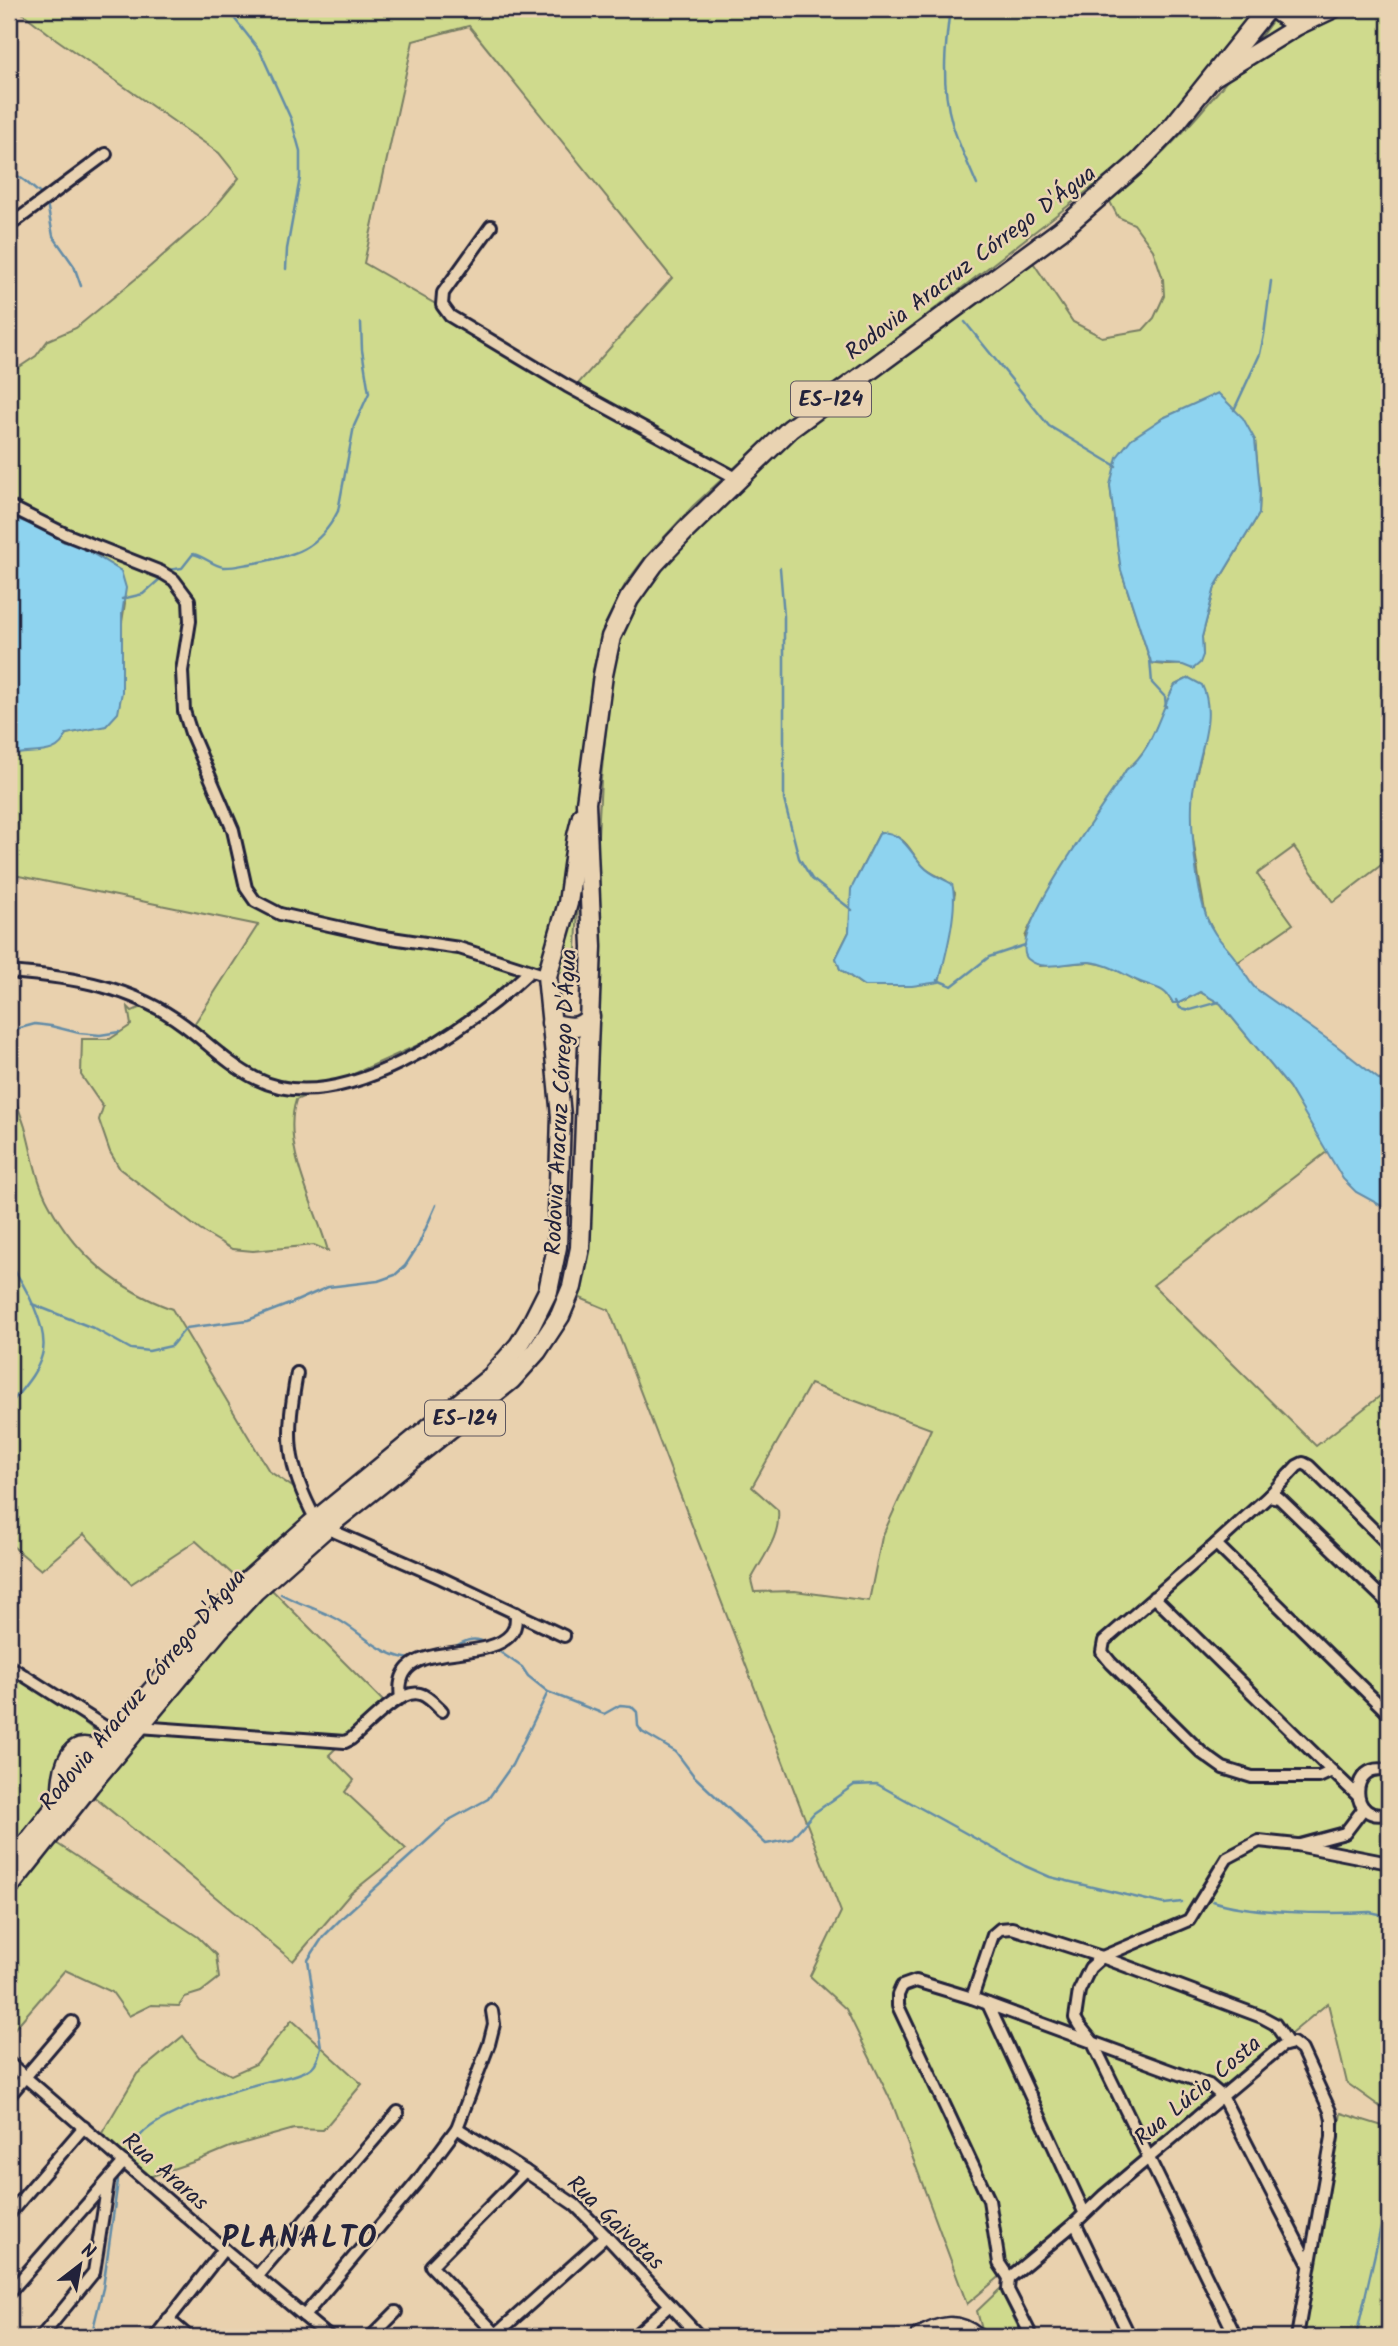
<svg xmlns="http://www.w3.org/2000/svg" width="1398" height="2346" font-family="Kalam,sans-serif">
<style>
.green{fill:#cfda8d;stroke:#787e64;stroke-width:2;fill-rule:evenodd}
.water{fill:#8ed3ef;stroke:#638ca7;stroke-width:2}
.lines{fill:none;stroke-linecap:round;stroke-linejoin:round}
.stream{stroke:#638ca7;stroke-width:2.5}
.street-casing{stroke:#22223b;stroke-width:16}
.secondary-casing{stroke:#22223b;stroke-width:21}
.primary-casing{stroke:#22223b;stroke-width:23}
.street{stroke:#e9d3b2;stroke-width:10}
.secondary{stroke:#e9d3b2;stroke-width:16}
.primary{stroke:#e9d3b2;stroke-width:18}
.labels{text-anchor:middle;stroke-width:5;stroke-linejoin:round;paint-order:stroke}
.shield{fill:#e9d3b2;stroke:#5e575f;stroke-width:2}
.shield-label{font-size:21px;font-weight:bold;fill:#22223b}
.street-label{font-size:23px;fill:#22223b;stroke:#e9d3b2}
.district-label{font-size:30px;font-weight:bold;letter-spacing:2px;fill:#22223b;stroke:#e9d3b2}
</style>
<rect width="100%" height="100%" fill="#e9d1ae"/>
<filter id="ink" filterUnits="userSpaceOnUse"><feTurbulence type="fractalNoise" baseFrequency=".0143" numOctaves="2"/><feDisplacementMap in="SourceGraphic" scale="14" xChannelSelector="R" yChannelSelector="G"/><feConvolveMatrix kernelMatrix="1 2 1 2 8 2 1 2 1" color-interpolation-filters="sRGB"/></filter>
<g filter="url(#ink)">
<g class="green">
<path d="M 17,9 L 1258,9 L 1184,103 L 1134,155 L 761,443 L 693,506 L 645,558 L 626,583 L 605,624 L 593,670 L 585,745 L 575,972 L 544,973 L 535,976 L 471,1021 L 296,1100 C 281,1147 316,1207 328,1251 L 314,1245 L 253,1251 L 232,1249 L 200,1230 L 120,1169 L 110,1152 L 99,1120 L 103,1107 L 81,1075 L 82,1039 L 110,1039 L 131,1025 L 128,1007 L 132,1011 C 139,1008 148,1004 154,1004 C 169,1004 185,1017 191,1029 L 258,925 L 9,874 L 9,756 L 66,734 L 106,726 L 125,603 L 121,571 L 77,544 L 64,542 L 49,531 L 9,516 L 9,374 L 36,356 L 48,340 L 76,328 L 138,277 L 207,217 L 239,178 L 219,153 L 56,39 ZM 469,26 L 672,278 L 577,385 L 364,263 L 413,41 Z"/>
<path d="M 1281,9 L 1389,9 L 1389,859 L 1333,902 L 1294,847 L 1257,874 L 1293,924 L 1238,962 L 1217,938 L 1206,917 L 1199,878 L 1190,818 L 1193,786 L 1202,752 L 1189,678 L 1175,685 C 1160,714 1153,750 1126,770 C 1094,828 1050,876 1025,937 L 1040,966 L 1089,962 L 1111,966 L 1141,983 L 1163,989 L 1173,1003 L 1179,1003 L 1200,992 L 1221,1004 L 1289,1087 L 1328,1151 L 1153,1285 L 1316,1446 L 1389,1389 L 1389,2113 L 1347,2083 L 1328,2003 L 967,2304 L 893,2105 L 846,2009 L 810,1976 L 841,1912 L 609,1310 L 573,1295 L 601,780 L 611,674 L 617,645 L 628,618 L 650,580 L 693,533 L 778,452 L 804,431 L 1030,258 L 1073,322 L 1102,337 L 1143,330 L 1154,318 L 1164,296 L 1163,279 L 1153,250 L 1134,224 L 1118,217 L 1108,198 C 1121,188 1136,179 1147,168 C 1198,121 1241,64 1281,9 ZM 1187,408 L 1255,440 L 1260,490 L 1259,514 L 1215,587 L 1202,637 L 1203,655 C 1182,666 1174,667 1151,663 L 1121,570 L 1110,485 L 1148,429 L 1163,418 ZM 880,832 C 912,837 907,852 926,869 C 932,874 939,876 945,880 C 949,882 952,890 955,893 L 953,903 L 898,986 L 864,986 L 840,969 L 836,958 L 849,932 L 856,879 ZM 810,1384 L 931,1429 L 882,1537 L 869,1601 L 795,1591 L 754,1592 L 751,1580 C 762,1558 781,1537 778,1510 L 752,1487 Z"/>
<path d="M 9,1081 C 14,1097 20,1112 25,1127 C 32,1152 36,1181 49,1204 C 75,1254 119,1290 172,1309 L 269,1471 L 303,1494 L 312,1509 L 240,1581 L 196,1541 L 131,1584 L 84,1534 L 41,1570 L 9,1543 Z"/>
<path d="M 264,1582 L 383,1701 L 329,1755 L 354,1780 L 345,1792 L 406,1849 L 351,1893 L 293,1961 L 87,1791 Z"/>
<path d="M 9,1662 L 105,1739 L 9,1854 Z"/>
<path d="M 47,1837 L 198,1937 L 216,1955 L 219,1978 L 201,1992 L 185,1997 L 179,2006 L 151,2005 L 129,2016 L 112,1992 L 65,1970 L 9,2035 L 9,1882 Z"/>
<path d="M 292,2020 L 362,2084 L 323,2130 L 294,2129 L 230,2147 L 199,2160 L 149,2177 L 102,2133 L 137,2074 L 183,2036 L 199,2057 L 231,2075 L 256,2064 Z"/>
<path d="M 1341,2113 L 1389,2128 L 1389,2337 L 1303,2337 Z"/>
<path d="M 1000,2289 L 1023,2337 L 984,2337 L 977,2311 Z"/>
</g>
<g class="water">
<path d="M 1218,393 L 1243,418 L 1255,440 L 1260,490 L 1259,514 L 1215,587 L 1202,637 L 1203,655 L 1200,663 L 1193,669 L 1183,665 L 1151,663 L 1121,570 L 1118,550 L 1110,485 L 1117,457 L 1131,439 L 1163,418 Z"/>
<path d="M 9,516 L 49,531 L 64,542 L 77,544 L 121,571 L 126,588 L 122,614 L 122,692 L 118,713 L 106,726 L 66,734 C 59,759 28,749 9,756 Z"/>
<path d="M 1189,678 L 1202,685 C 1217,716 1199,753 1194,785 C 1188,815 1196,889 1207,918 C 1213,936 1227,946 1237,961 C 1244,971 1247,979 1255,988 L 1337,1046 L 1381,1081 L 1387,1089 L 1389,1098 L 1389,1210 L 1356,1192 L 1343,1179 L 1289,1087 L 1221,1004 L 1200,992 L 1179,1003 L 1173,1003 C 1166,989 1157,988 1143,983 C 1124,976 1111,964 1090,962 C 1070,961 1044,973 1028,959 C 1004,937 1111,797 1126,770 C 1154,749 1158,714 1175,685 Z"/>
<path d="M 880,832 C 903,832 909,851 923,866 C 931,875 942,878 952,884 C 959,907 945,958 939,982 L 912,986 L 864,986 L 840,969 L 836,958 L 849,932 L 851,889 Z"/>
</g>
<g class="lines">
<g class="stream">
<path d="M 227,9 L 260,51 L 291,119 L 300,151 L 300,178 L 287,249 L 286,269"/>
<path d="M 950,9 C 945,47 941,86 952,123 C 958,144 969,165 977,185"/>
<path d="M 9,170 L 25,181 L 44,197"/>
<path d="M 47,203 L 53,236 L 74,266 L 81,286"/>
<path d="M 965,322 L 1049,426 L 1116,466"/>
<path d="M 1234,410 L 1260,354 L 1264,335 L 1271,281"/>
<path d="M 780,568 L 784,616 L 784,800 L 799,858 L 812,879 L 852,910"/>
<path d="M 168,570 L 182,568 L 193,554 C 204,556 212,565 223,567 C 233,568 245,564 255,563 C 294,556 319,549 338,511 L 354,426 L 369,393 L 362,350 L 361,323"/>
<path d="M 122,599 L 143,594 L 161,578"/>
<path d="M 1150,659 L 1152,683 L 1165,697 L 1166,707"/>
<path d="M 937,980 L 952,986 L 989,957 L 1025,945"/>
<path d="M 1176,1000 L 1180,1008 L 1190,1010 L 1219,1002"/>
<path d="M 9,1031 L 35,1024 L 51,1026 L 79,1033 L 100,1035 L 119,1032"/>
<path d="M 9,1263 C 24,1283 50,1330 42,1355 C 37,1374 20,1391 9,1406"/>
<path d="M 32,1304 L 93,1328 L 131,1349 L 149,1351 L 171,1346 L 186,1328 L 248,1320 L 292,1303 L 328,1287 L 378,1281 L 395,1275 L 405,1266 L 418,1246 L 436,1205"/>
<path d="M 281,1594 C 299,1604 318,1609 337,1619 C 362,1633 384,1659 415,1659"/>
<path d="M 494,1648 L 522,1667 L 528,1676 L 548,1692 L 604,1714 L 620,1705 L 631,1706 L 637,1712 L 638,1726 L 642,1732 L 676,1752 L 694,1776 L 766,1844 L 791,1839 L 814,1813 L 854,1785 L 877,1784 L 1025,1866 L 1050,1877 L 1164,1904 L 1182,1902"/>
<path d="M 451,1649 C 462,1642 473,1635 486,1643"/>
<path d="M 1213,1901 C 1250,1914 1330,1914 1370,1912 L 1379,1914 L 1389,1923"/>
<path d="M 132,2149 C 135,2144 138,2139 141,2135 C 160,2113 236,2089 266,2082 C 280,2078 301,2076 312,2067 C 318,2062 319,2054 321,2047 L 308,1960 L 323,1937 L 344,1916 L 451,1819 L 488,1799 L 512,1765 L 548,1692"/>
<path d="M 91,2337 L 103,2288 L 118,2181"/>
<path d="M 1356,2337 L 1389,2192"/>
</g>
<defs>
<g id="street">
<path d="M 9,226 L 106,154"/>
<path d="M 491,226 L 443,293 L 442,305 L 450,316 L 567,386 L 738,479"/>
<path d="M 9,506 L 65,534 L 161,572 L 174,580 L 189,600 L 190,621 L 182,671 L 184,711 L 191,733 L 233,830 L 246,888 L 255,901 L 280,914 L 378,936 L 459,948 L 547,976"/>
<path d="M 9,972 C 72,977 132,986 184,1025 C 208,1043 230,1066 257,1079 C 340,1121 472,1026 530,971"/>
<path d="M 297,1373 C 286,1435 285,1463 316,1520"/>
<path d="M 1269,1496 L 1297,1466 L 1303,1463 L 1309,1466 L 1389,1545"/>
<path d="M 326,1528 L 441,1578 L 564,1636"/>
<path d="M 1154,1597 L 1332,1771 L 1319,1777 L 1252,1777 L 1223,1768 L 1202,1753 L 1111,1663 L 1102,1652 L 1104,1641 L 1216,1544"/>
<path d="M 1389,1604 L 1279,1498 L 1269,1496 L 1216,1544 L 1389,1714"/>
<path d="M 9,1666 L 116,1734"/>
<path d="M 401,1698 C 391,1635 485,1666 511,1634 C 516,1628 516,1621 516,1613"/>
<path d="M 139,1727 L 345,1742 L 351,1739 C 366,1727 400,1688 420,1694 C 428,1696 436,1705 442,1711"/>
<path d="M 1332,1771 L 1358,1796"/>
<path d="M 1389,1771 C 1348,1758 1348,1826 1389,1813"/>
<path d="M 1300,1845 L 1345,1833 L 1364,1808"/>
<path d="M 972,1998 L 993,1935 L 1000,1929 L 1012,1928 L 1102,1957 L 1262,2017 L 1275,2024 L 1288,2043"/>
<path d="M 988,2004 L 1084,2212"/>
<path d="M 9,2063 L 224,2249 L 329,2337"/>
<path d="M 9,2096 L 72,2022"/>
<path d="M 457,2128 L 525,2171 L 575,2205 L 606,2236 L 700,2337"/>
<path d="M 9,2214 L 84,2127"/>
<path d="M 1075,2223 L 1130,2337"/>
<path d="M 257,2276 L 398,2112"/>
<path d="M 1009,2278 L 999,2263 L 989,2200 L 898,2006 L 898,1995 L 902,1986 L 916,1981 L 972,1998 L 1209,2085 L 1222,2096 L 1308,2263"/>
<path d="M 9,2293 L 124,2162"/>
<path d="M 304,2316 L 417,2182 L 457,2128 L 489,2044 L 494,2024 L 492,2011"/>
<path d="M 168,2319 L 189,2337"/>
<path d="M 496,2334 L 431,2266 L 525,2171"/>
<path d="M 41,2337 L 94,2272 L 108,2182"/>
<path d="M 155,2337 L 224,2249"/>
<path d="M 371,2337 L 396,2312"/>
<path d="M 493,2337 L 606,2236"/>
<path d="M 633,2337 L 670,2305"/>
<path d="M 1032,2337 L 1008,2290 L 1009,2278 L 1075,2223 L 1103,2196 L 1282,2046 L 1293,2043 L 1302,2050 L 1330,2111 L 1332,2120 L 1332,2137 L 1297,2337"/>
<path d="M 1236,2337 L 1092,2041 L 1079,2025 L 1075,2018 L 1079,1991 L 1090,1968 L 1102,1957 L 1189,1920 L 1227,1858 L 1259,1841 L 1297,1845 L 1389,1863"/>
</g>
<g id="secondary">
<path d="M 1276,9 L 1279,14 L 1298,26"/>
<path d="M 1215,77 L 1298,26 L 1334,9"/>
<path d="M 919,2337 C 939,2325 957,2320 977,2337"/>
</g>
<g id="primary">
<path d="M 551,1023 C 567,1027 578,1031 590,1017"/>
<path d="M 62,1799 C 61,1769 70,1727 106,1758"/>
<path d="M 9,1866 L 99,1752 L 246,1582 L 310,1525 L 491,1377 L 519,1345 L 530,1327 L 548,1291 L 557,1247 L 561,1116 L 547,976 L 568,903 L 577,836 L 582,816"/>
<path d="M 9,1887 L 90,1785 L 219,1630 L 255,1591 L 328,1526 L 511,1380 L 537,1351 L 560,1316 L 572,1287 L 580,1248 L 592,947 L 586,803 L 603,675 L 611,637 L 629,599 L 654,564 L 685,531 L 790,429 L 1061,230 L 1139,162 L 1174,125 L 1267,9"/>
</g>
</defs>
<use href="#street" class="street-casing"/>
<use href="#secondary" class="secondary-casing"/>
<use href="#primary" class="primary-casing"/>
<use href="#street" class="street"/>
<use href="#secondary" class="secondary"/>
<use href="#primary" class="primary"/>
</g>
</g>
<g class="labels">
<g class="shield">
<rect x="791" y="381.5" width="80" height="35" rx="5"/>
<rect x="425" y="1400.5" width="80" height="35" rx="5"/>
</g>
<g class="shield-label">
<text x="831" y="406">ES-124</text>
<text x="465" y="1425">ES-124</text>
</g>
<g class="street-label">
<text transform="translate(970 262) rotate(-37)" y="8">Rodovia Aracruz Córrego D'Água</text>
<text transform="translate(560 1102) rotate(-87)" y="8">Rodovia Aracruz Córrego D'Água</text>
<text transform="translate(142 1689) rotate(-50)" y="8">Rodovia Aracruz Córrego D'Água</text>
<text transform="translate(1197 2090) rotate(-40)" y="8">Rua Lúcio Costa</text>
<text transform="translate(166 2171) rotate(41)" y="8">Rua Araras</text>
<text transform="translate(616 2222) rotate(44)" y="8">Rua Gaivotas</text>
</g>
<g class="district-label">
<text x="300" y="2247">PLANALTO</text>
</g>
</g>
<rect width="1398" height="2346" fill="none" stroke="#e9d3b2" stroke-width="35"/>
<rect x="18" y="18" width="1363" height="2311" fill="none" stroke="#22223b" stroke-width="2.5" filter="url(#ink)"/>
<g transform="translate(80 2265) rotate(31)" stroke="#e9d3b2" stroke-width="5" paint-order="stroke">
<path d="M0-5L12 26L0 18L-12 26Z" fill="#22223b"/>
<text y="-10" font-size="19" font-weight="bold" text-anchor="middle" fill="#22223b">N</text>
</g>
</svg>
